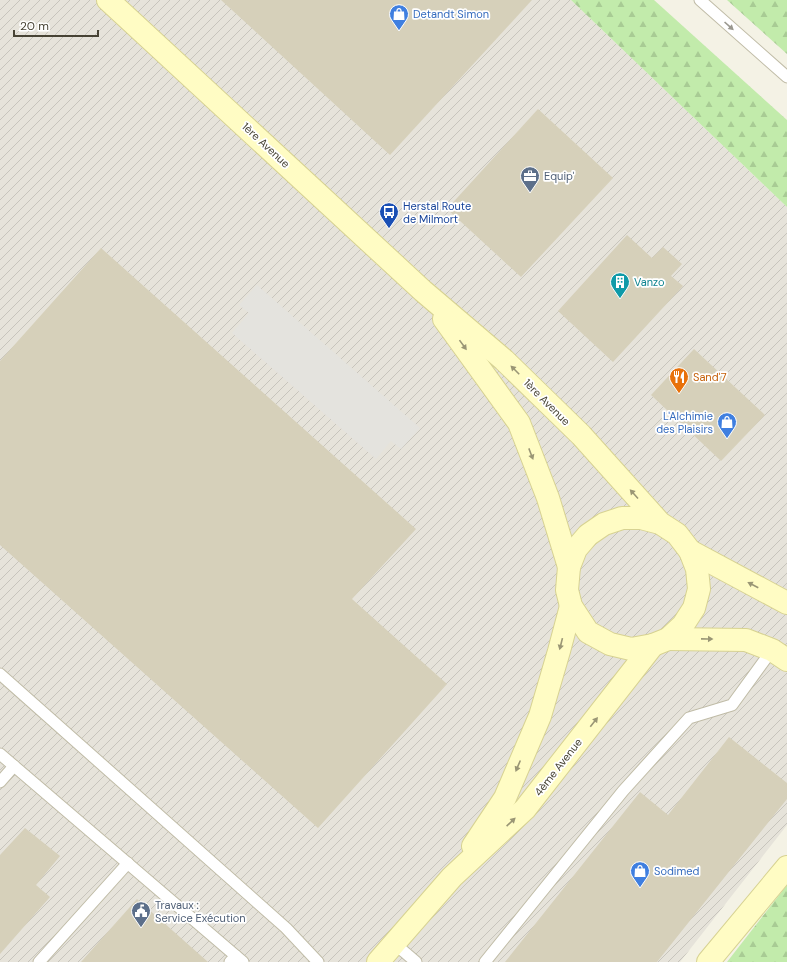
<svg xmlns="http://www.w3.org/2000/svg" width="787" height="962" font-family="'DM Sans',sans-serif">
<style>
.industrial{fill:url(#industrial-furrows)}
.forest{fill:url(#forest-firs)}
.parking{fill:#e4e3de}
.building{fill:#d6d0ba}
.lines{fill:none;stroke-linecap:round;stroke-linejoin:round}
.lane-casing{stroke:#c0bca7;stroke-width:13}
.secondary-casing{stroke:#d7d292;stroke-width:24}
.lane{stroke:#fff;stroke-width:11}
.secondary{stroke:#fffcc4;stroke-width:22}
.oneway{fill:#9a988f}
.oneway2{fill:#9a9675}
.labels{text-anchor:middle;stroke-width:3.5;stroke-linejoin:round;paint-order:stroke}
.shop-label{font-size:11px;fill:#366cbe;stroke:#fff;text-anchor:start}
.street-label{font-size:11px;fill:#474334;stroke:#fff}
.service-label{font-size:11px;fill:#4e5e75;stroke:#fff;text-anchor:start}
.transit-label{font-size:11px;fill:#164399;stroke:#fff;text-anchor:start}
.culture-label{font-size:11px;fill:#0d838f;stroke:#fff;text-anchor:start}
.food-label{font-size:11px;fill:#c56008;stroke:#fff;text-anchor:start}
</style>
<defs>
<pattern id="industrial-furrows" width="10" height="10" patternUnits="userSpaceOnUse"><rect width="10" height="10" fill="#e6e3da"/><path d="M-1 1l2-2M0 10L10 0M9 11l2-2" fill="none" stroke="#c7c4bc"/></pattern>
<pattern id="forest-firs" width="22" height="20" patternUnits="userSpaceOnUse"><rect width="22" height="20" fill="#c2ebab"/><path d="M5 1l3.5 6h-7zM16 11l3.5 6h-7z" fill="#a8cb94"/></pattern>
</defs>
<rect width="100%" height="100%" fill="#f4f2e5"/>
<path class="industrial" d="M 0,0 L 571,0 L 787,207 L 787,825 L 680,962 L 0,962 Z"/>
<g class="forest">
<path d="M 571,0 L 654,0 L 787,120 L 787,207 Z"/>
<path d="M 727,0 L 787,0 L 787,54 Z"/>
<path d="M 787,885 L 787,962 L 727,962 Z"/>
</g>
<path class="parking" d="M 257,285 L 420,428 L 401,449 L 391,441 L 376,459 L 232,333 L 249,313 L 239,305 Z"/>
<g class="building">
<path d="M 221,0 L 532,0 L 390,155 Z"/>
<path d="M 538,109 L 613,178 L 521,277 L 447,209 Z"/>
<path d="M 627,235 L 652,258 L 663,247 L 682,264 L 671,276 L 683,286 L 613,362 L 558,311 Z"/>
<path d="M 101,248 L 416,529 L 352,599 L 447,684 L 318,828 L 0,545 L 0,361 Z"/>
<path d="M 694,349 L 765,415 L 721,461 L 651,395 Z"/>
<path d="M 729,737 L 787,783 L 787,799 L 657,962 L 505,962 L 640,792 L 668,815 Z"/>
<path d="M 25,828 L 60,856 L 36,885 L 50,897 L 0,954 L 0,855 Z"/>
<path d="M 137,899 L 208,962 L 81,962 Z"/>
</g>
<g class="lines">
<defs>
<g id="lane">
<path d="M 700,0 L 787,77"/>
<path d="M 0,674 L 286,928 L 318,962"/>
<path d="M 0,754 L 236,956"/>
<path d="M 0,782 L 14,766"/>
<path d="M 395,944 L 416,962"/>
<path d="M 39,962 L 128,863"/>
<path d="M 230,962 L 236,956 L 243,962"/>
<path d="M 485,962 L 623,791 L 689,718 L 732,705 L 772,650"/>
</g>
<g id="secondary">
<path d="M 108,0 L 423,291 L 504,360 L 581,435 L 660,523 L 677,534 L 690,551 L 697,569 L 699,589 L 694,608 L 683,625 L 668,639 L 653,645 L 631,649 L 610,644 L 588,632 L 571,606 L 567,590 L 569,567 L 576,549 L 588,535 L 604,524 L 622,518 L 641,518 L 660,523"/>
<path d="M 444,319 L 519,423 L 548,498 L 569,567"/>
<path d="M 690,551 L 787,603"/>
<path d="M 668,639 L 746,640 L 772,650 L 787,660"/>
<path d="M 473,846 L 505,798 L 540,716 L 559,651 L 571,606"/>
<path d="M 378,962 L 452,877 L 525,809 L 653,645"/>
<path d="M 708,962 L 787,867"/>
</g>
</defs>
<use href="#lane" class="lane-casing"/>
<use href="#secondary" class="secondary-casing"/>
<use href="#lane" class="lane"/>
<use href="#secondary" class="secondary"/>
</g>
<defs><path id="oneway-solid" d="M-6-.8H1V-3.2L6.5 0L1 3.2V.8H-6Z"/></defs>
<use class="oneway" href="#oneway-solid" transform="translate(729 26) rotate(42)"/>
<g class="oneway2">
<use href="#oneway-solid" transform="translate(463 345) rotate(54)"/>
<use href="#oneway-solid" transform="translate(515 370) rotate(-135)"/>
<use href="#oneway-solid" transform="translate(531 454) rotate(69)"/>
<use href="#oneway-solid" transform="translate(634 494) rotate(-132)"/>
<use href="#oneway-solid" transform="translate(753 585) rotate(-152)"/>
<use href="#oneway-solid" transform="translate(707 639) rotate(1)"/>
<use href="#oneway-solid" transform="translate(561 644) rotate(104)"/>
<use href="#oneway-solid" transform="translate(594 722) rotate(-52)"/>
<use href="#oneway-solid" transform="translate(518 766) rotate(113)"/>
<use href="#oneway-solid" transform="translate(511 822) rotate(-43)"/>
</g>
<defs>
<symbol id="shop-pin" viewBox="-11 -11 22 30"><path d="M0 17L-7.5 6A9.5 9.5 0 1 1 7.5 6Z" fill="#3f7fe0" stroke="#fff"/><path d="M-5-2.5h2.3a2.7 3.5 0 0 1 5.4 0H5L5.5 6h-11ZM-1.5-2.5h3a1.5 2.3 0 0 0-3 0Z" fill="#fff"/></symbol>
<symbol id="office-pin" viewBox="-11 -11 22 30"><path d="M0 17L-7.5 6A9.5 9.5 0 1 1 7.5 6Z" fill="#5c6f8a" stroke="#fff"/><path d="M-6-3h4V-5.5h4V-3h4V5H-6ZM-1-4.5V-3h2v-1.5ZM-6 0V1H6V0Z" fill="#fff"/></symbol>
<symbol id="bus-pin" viewBox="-11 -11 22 30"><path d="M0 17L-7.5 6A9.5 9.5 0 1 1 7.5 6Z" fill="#1a4fb4" stroke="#fff"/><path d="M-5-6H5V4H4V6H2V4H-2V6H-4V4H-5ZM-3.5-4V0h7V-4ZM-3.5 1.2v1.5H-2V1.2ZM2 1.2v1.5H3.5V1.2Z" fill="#fff"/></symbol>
<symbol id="building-pin" viewBox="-11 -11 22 30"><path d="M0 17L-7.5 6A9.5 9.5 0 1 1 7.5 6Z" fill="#0f9aa8" stroke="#fff"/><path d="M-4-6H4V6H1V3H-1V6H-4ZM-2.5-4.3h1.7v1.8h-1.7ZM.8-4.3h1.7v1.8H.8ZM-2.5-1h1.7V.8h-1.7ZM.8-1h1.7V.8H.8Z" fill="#fff"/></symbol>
<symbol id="restaurant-pin" viewBox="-11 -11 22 30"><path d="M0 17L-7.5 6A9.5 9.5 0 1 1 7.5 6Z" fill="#e8710a" stroke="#fff"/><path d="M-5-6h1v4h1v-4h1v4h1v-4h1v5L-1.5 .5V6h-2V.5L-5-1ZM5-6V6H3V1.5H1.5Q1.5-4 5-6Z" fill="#fff"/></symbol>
<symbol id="civic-pin" viewBox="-11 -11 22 30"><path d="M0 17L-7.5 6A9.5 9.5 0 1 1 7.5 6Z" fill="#5c6f8a" stroke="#fff"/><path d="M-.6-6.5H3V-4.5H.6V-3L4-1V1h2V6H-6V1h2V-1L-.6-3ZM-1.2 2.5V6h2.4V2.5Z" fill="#fff"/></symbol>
</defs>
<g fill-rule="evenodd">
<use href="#shop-pin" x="388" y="3" width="22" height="30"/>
<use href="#office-pin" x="519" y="165" width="22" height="30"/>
<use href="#bus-pin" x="378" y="201" width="22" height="30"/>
<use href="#building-pin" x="609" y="271" width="22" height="30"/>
<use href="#restaurant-pin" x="668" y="366" width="22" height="30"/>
<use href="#shop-pin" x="716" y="411" width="22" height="30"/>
<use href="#shop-pin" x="629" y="860" width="22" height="30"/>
<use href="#civic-pin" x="130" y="900" width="22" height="30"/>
</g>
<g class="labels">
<g class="shop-label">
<text x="413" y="18">Detandt Simon</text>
<text x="713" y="420" text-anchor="end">L'Alchimie<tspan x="713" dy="13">des Plaisirs</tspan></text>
<text x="654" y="875">Sodimed</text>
</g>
<g class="street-label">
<text transform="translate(266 145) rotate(43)" y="4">1ère Avenue</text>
<text transform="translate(547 402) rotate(45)" y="4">1ère Avenue</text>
<text transform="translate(558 767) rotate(-52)" y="4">4ème Avenue</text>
</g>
<g class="service-label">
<text x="544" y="180">Equip'</text>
<text x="155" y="909">Travaux :<tspan x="155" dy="13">Service Exécution</tspan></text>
</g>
<g class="transit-label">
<text x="403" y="210">Herstal Route<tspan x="403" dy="13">de Milmort</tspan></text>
</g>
<g class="culture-label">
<text x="634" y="286">Vanzo</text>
</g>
<g class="food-label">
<text x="693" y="381">Sand'7</text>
</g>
</g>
<path d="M14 30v6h84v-6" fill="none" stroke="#474334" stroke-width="2"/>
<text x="20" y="30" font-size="12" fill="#474334" stroke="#ffffff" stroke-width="3" paint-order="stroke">20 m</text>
</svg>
